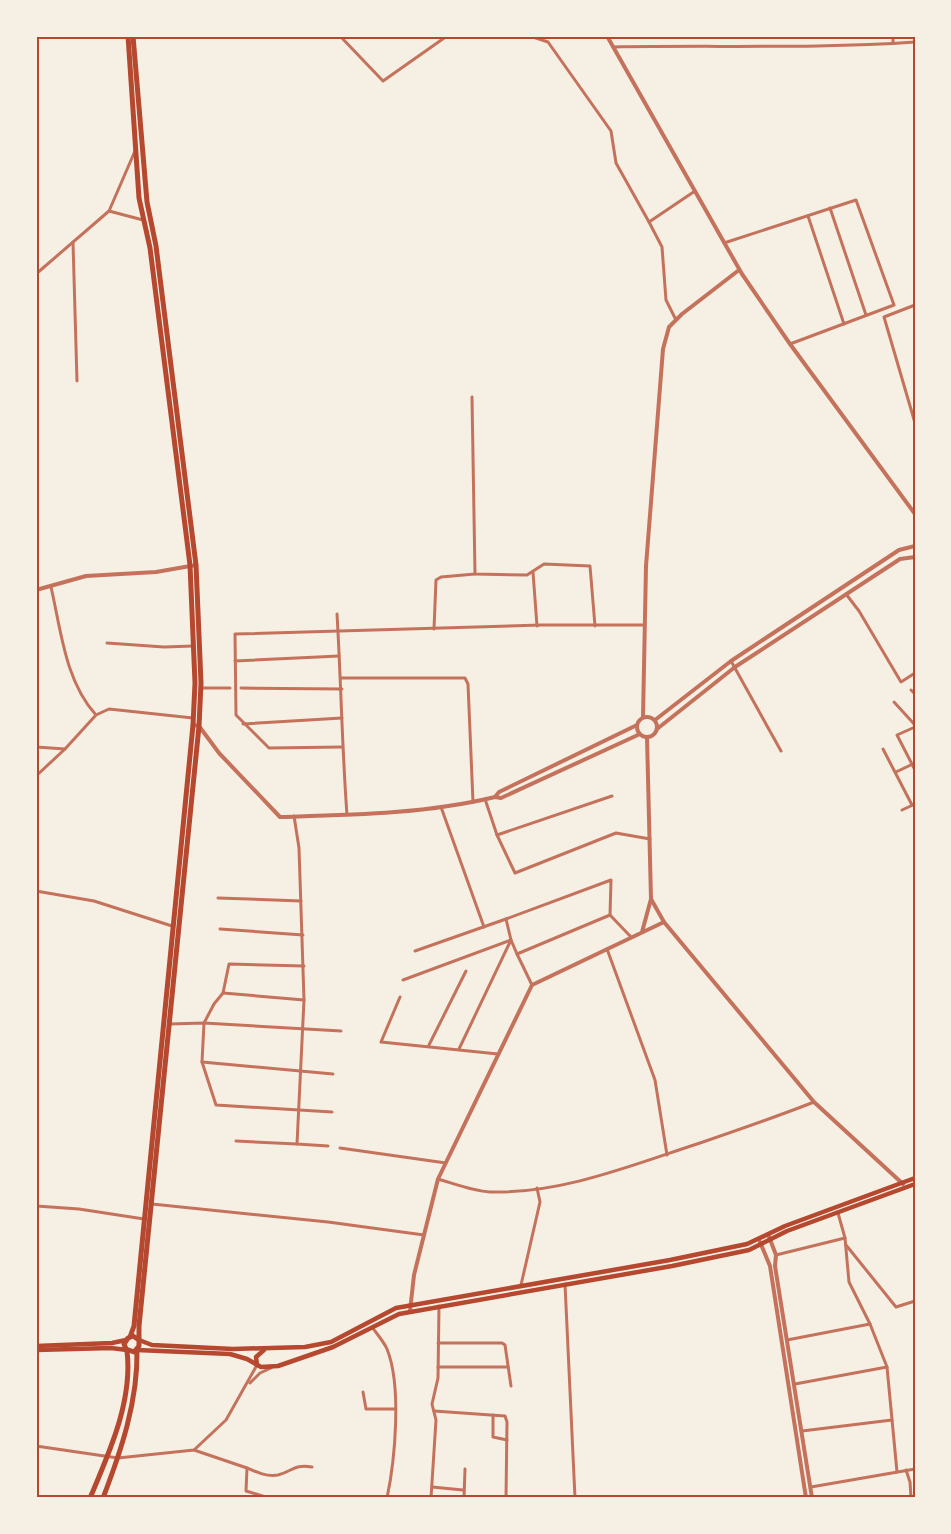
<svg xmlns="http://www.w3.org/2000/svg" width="951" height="1534" font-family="'PT Sans Narrow',sans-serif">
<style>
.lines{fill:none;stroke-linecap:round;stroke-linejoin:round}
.minor{stroke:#c5725c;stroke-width:3}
.tertiary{stroke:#c5725c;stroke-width:4}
.secondary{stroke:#b5482f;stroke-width:4.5}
.primary{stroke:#b5482f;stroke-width:5}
.neatline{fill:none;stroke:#b5482f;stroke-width:2}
</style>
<rect width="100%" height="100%" fill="#f6efe4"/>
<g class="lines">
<g class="minor">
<path d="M 340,36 L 383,81 L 447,36"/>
<path d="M 530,36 L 548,42 L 611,131 L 616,163 L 649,222"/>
<path d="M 893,36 L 893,43"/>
<path d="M 614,47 C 714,45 814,49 915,42"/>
<path d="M 830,208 L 866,315"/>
<path d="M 109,211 L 143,220"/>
<path d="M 808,216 L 844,324"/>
<path d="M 73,242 L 77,381"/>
<path d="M 724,243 L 856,200 L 894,305 L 790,344"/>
<path d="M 36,274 L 109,211 L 135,151"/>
<path d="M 915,305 L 884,317 L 915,423"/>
<path d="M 676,320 L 666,300 L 662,247 L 649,222 L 695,191"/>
<path d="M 472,397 L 475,574 L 527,575 L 544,564 L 590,566 L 595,626"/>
<path d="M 533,572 L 537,626"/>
<path d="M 51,587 C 61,630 65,681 96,715"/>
<path d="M 846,594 L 859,611 L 901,682 L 915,673"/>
<path d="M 337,614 C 341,681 342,748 347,815"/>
<path d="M 434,629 L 436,580 L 441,577 L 475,574"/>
<path d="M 107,643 L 164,647 L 193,646"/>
<path d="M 235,661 L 339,656"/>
<path d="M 731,661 L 781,751"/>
<path d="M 341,678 L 465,678 L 468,684 L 473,802"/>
<path d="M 200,688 L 230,688"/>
<path d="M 241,688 L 342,689"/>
<path d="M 911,690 L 915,694"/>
<path d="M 894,702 L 915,725"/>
<path d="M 243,724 L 342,718"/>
<path d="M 915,727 L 897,735 L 915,770"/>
<path d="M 36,747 L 65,749 L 96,715 L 109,709 L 193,718"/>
<path d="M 342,747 L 269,748 L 236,715 L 235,634 L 541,625 L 644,625"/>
<path d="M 883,749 L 912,805"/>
<path d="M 896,772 L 915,763"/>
<path d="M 36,776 L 65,749"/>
<path d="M 485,799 L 497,835 L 515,873 L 616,833 L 650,839"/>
<path d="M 441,807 L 484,927"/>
<path d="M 902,810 L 915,804"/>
<path d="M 294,816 L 299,848 L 304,1000 L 297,1144 L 328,1146"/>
<path d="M 497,835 L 612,796"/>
<path d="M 36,891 L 94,901 L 172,926"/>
<path d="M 218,898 L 301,901"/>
<path d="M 220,929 L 303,935"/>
<path d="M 607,949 L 655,1080 L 667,1155"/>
<path d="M 415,951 L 506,919"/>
<path d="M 304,966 L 229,964 L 223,993 L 214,1004 L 204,1023 L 202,1062 L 216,1105 L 332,1112"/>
<path d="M 403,980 L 511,940 L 517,954"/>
<path d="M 532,985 L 517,954 L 610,915 L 631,937"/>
<path d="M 223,993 L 304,1000"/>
<path d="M 400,997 L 381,1042 L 498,1054"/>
<path d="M 169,1024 L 204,1023 L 341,1031"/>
<path d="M 429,1045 L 466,971"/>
<path d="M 459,1049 L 511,940 L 506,919 L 611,880 L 610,915"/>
<path d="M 202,1062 L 333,1074"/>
<path d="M 236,1141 L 297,1144"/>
<path d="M 340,1148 L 446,1163"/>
<path d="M 438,1179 C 455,1184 473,1191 490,1192 C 562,1194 632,1165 700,1143 C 738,1130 776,1117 814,1102"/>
<path d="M 152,1204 L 328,1222 L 424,1235"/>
<path d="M 36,1206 L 79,1209 L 144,1219"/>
<path d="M 838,1213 L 845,1238 L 849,1282 L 870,1324"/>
<path d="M 846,1245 L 896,1307 L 915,1301"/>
<path d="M 776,1255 L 845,1238"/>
<path d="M 565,1284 L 575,1498"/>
<path d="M 521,1285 L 540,1202 L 537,1188"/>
<path d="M 372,1327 C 377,1334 384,1342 387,1349 C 402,1386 395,1460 387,1498"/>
<path d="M 787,1340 L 870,1324 L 887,1367 L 795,1384"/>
<path d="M 438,1343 L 502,1343 L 505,1345 L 511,1386"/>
<path d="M 438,1367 L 508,1367"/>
<path d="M 887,1367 L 897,1472"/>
<path d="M 250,1383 L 260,1373 L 271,1368"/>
<path d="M 363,1392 L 366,1409 L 395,1409"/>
<path d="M 434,1411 L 505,1416 L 507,1422 L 506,1498"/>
<path d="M 493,1415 L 493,1437 L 507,1440"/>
<path d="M 802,1431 L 892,1420"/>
<path d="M 36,1446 L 118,1458 L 194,1450 L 226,1420 L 257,1365"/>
<path d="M 194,1450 L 247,1468 L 246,1491 L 269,1498"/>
<path d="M 247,1468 C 256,1472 267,1477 278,1475 C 293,1471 294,1464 312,1467"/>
<path d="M 906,1470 L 910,1482 L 911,1498"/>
<path d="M 432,1487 L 463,1490"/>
<path d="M 811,1487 L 915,1469"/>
<path d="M 431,1498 L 436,1420 L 432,1404 L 438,1378 L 439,1306"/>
<path d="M 464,1498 L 465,1469"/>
</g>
<g class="tertiary">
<path d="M 607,36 L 742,274 L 790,344 L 915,514"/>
<path d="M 36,590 L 86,576 L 156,572 L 196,565"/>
<circle cx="647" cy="727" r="10"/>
<path d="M 643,717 L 646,566 L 663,349 L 669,327 L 682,314 L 739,270"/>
<path d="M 655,720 L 731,661 L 899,550 L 915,546"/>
<path d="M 193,725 L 199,726 L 219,753 L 280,817 C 351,815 425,814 495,797 L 501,798 L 640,734"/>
<path d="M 657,729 L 735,667 L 900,559 L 915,557"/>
<path d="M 495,797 L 499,792 L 637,725"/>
<path d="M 651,899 L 664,922 L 814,1102 L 903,1184"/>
<path d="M 642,932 L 651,899 L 647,737"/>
<path d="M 768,1234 L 776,1255 L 775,1266 L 812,1498"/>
<path d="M 760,1242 L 770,1266 L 806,1498"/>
<path d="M 410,1311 L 414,1275 L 438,1179 L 532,985 L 664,922"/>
</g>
<g class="secondary">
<path d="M 139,1340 L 152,1345 L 233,1349 L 305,1347 L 331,1342 L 396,1308 L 670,1260 L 747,1244 L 785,1226 L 915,1178"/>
<path d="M 36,1346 L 112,1343 L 126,1340"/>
<path d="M 36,1350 L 111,1348 L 127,1350"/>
<path d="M 137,1350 L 230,1354 L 247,1359 L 261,1367 L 278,1366 L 333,1347 L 399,1314 L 672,1266 L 749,1250 L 787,1231 L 915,1184"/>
<path d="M 257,1365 L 256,1357 L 264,1350"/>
</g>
<g class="primary">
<path d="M 128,36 L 139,198 L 150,248 L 190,565 L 195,683 L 193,725 L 134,1326 L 130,1337"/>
<path d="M 133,36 L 147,202 L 156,246 L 196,565 L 201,683 L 199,726 L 139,1326 L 139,1346 L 134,1352 L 126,1349 L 124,1344 L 128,1338 L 133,1336 L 139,1340"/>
<path d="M 90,1498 C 109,1453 133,1401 127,1351"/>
<path d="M 103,1498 C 121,1451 138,1401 137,1350"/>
</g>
</g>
<rect width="951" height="1534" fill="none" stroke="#f6efe4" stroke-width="75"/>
<rect x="38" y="38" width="876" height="1458" class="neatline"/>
</svg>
